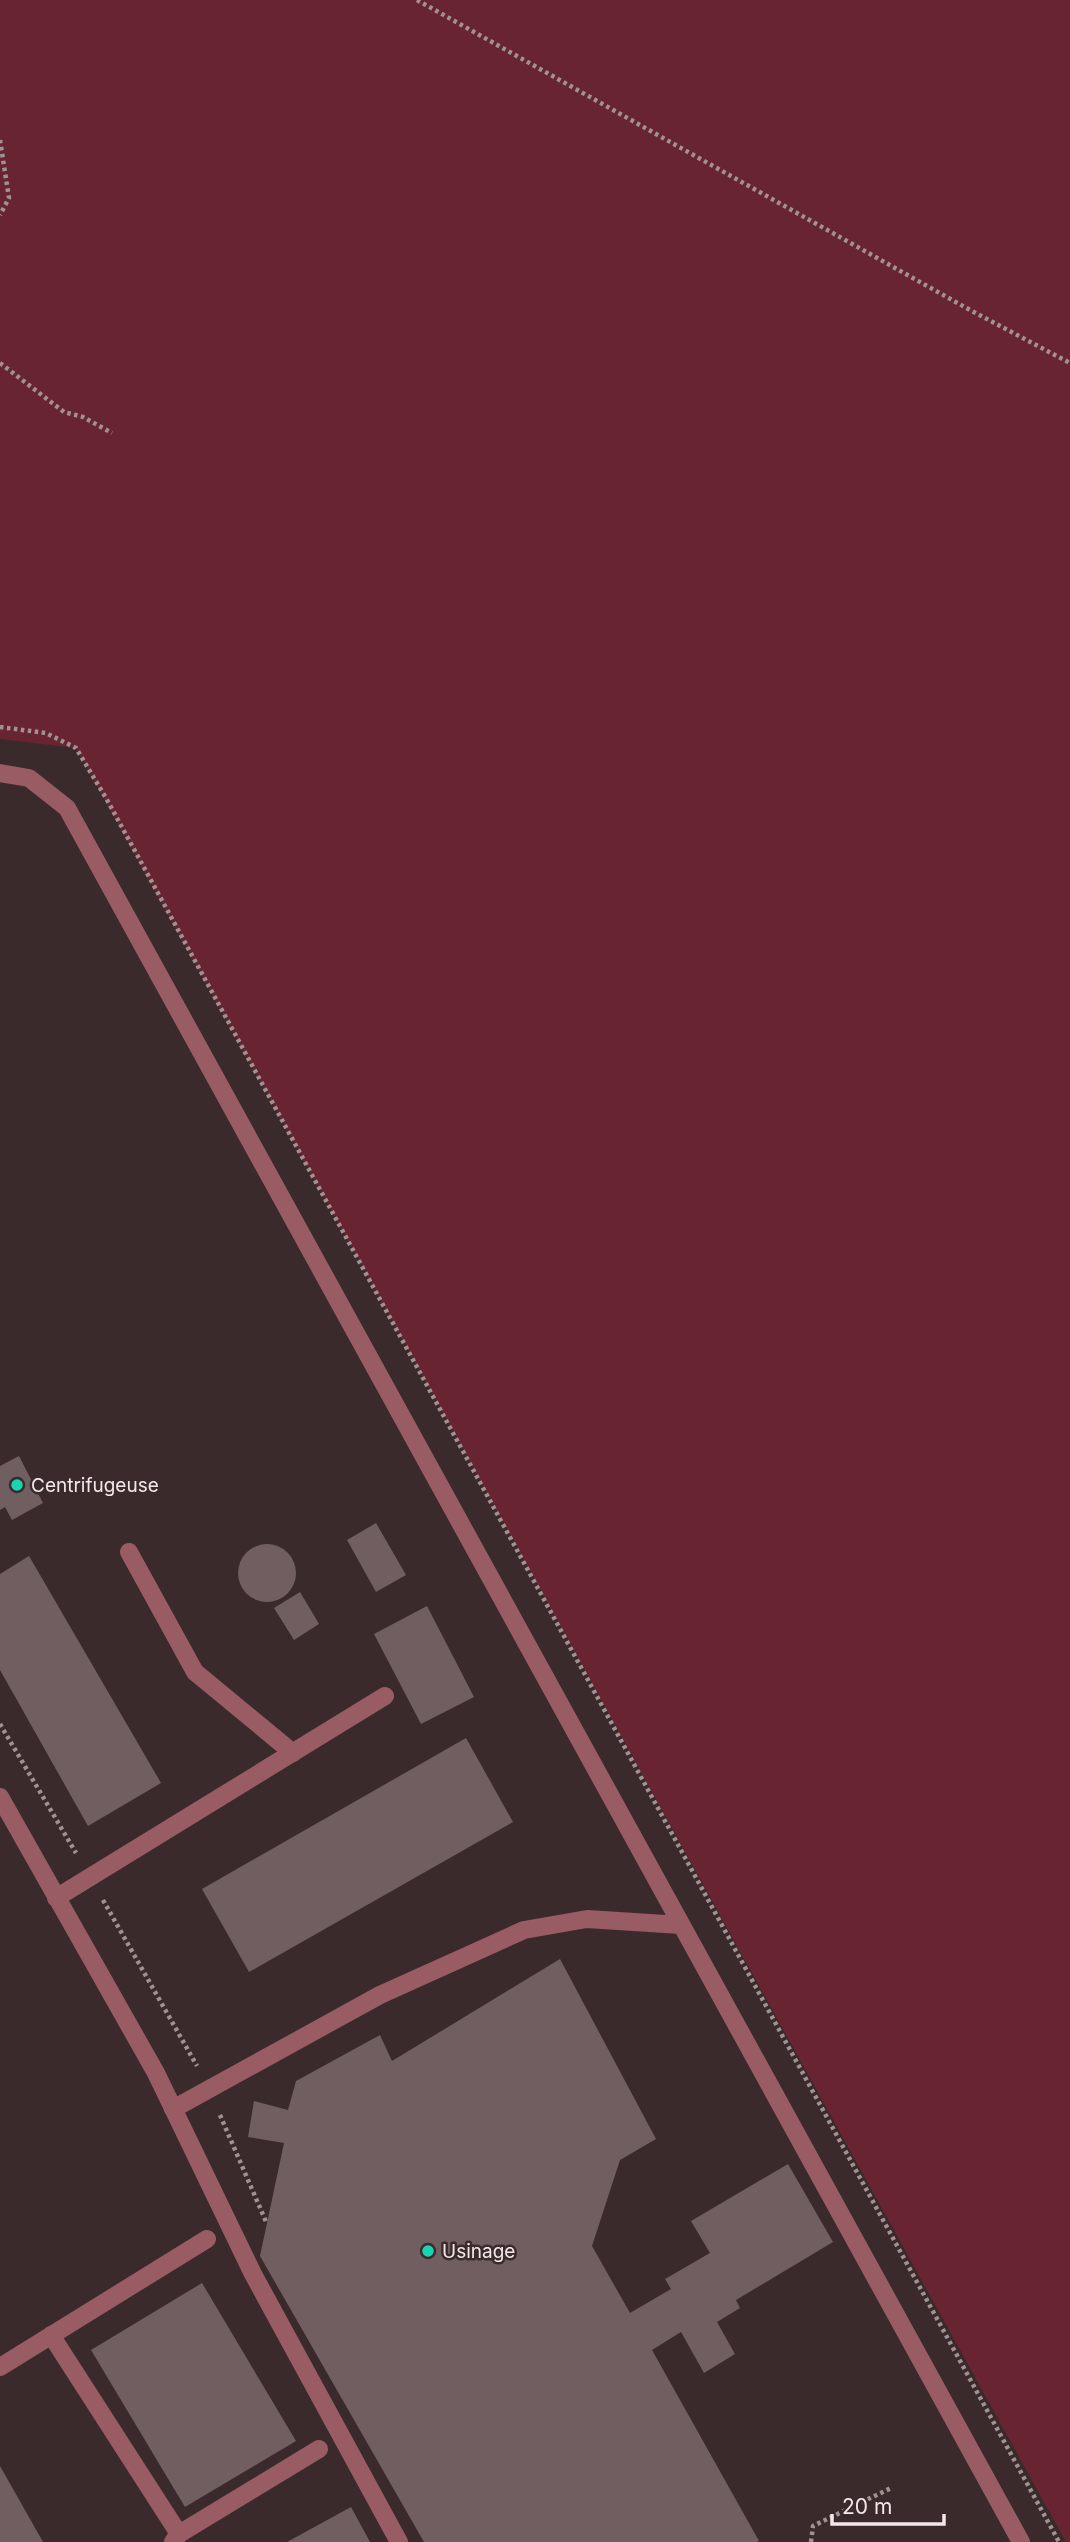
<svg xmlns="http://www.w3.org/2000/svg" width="1070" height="2542" font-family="Inter,sans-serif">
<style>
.green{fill:#692431}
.building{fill:#715e60}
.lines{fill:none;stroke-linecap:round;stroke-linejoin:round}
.path{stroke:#9f9293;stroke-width:4.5;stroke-dasharray:3.5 3.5;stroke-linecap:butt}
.service{stroke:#9a5c64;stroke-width:18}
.minor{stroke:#9a5c64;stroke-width:18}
.poi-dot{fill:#1ad5b2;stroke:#3b2a2c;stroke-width:2.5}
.labels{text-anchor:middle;stroke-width:5;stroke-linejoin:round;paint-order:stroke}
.poi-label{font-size:19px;fill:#f3e8e9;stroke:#3b2a2c;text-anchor:start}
</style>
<rect width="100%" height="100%" fill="#3b2a2c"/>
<path class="green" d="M 0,0 L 1070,0 L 1070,2542 L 1066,2542 L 76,748 L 0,739 Z"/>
<g class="building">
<path d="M 19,1456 L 43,1503 L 12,1520 L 5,1507 L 0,1510 L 0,1466 Z"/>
<path d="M 376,1523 L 406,1575 L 376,1592 L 347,1540 Z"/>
<circle cx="267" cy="1573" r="29"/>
<path d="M 29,1556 L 161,1783 L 88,1826 L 0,1670 L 0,1574 Z"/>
<path d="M 300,1592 L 319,1624 L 294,1640 L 274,1608 Z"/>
<path d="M 427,1606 L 474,1697 L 421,1724 L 374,1634 Z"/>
<path d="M 466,1738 L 513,1822 L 249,1972 L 202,1889 Z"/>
<path d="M 560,1959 L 656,2139 L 620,2160 L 592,2246 L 630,2313 L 671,2289 L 665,2279 L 710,2253 L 691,2221 L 788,2164 L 833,2242 L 736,2300 L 740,2308 L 717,2322 L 735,2354 L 704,2373 L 681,2332 L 652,2350 L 759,2541 L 757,2542 L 424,2542 L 260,2256 L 284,2143 L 248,2137 L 254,2101 L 288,2110 L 296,2081 L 380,2035 L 392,2061 Z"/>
<path d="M 202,2283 L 296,2441 L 185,2507 L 91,2350 Z"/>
<path d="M 0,2466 L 43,2542 L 0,2542 Z"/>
<path d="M 351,2507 L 370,2542 L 287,2542 Z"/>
</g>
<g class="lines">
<g class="path">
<path d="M 417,0 L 970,310 L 1070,363"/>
<path d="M 0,140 L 9,198 L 0,215"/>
<path d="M 0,363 L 64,412 L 83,417 L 112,433"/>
<path d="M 0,727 L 46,733 L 76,748 L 106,798 L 1059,2542"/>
<path d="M 0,1724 L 76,1853"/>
<path d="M 103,1900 L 197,2066"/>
<path d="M 220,2115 L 267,2224"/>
<path d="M 811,2542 L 813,2526 L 891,2488"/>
</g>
<g class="service">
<path d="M 129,1552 L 195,1672 L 293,1753"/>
<path d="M 56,1898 L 385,1696"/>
<path d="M 173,2109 L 380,1995 L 524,1930 L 587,1919 L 681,1925"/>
</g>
<g class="minor">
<path d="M 0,773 L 29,778 L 67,808 L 1021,2542"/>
<path d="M 0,1797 L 156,2073 L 253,2274 L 399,2542"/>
<path d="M 51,2335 L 179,2534 L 173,2542"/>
<path d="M 0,2367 L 207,2239"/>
<path d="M 179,2534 L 319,2449"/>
</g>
</g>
<g class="poi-dot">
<circle cx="17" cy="1485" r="7"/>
<circle cx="428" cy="2251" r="7"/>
</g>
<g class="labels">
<g class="poi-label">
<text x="31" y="1492">Centrifugeuse</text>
<text x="442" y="2258">Usinage</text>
</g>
</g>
<path d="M832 2514v10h112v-10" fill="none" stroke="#f3e8e9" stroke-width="3.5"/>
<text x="842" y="2514" font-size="21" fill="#f3e8e9" stroke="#3b2a2c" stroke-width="5" paint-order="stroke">20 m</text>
</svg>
